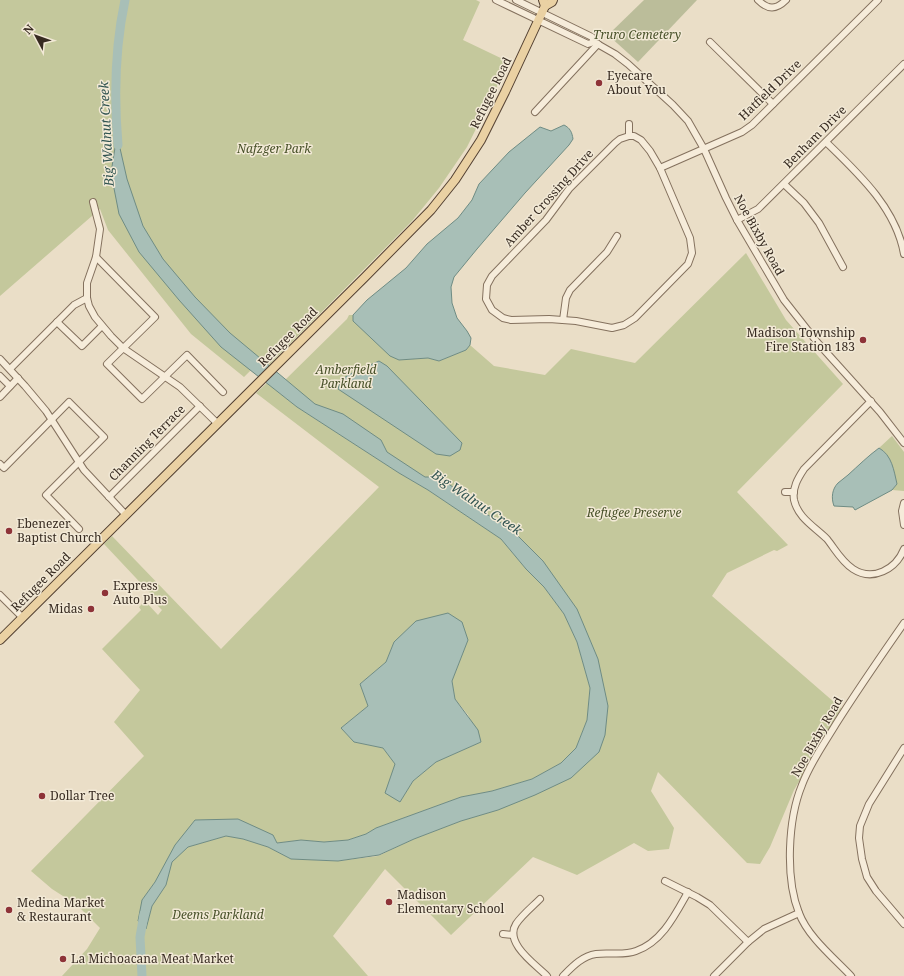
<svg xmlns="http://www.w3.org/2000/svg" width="904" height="976" font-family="'Noto Serif',serif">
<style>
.green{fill:#c4c89c;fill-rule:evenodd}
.cemetery{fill:#bbbd9a}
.water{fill:#a8bfb7;stroke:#6f8c84}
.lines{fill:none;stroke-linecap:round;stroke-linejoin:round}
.river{stroke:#a8bfb7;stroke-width:9}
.minor-casing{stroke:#84715e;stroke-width:8}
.major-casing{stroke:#534032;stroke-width:10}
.minor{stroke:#f6ecda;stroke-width:6}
.major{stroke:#ead1a3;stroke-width:8}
.poi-dot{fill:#8e3338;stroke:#f2e9d6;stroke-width:1.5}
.labels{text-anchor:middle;stroke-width:3;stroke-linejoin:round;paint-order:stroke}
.park-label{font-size:12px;font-style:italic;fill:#485129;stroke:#f2e9d6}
.poi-label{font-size:12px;fill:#362a20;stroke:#f2e9d6;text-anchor:start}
.street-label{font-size:12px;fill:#362a20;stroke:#f2e9d6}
.water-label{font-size:13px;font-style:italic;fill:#315451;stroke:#f2e9d6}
</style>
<rect width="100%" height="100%" fill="#eadec7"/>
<g class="green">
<path d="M 0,0 L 476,0 L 480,2 L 463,40 L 509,62 L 467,147 L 439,188 L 412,221 L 269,365 L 262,359 L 244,377 L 191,334 L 108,230 L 100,209 L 0,296 Z"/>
<path d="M 746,253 L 786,320 L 843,384 L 737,492 L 788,545 L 777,551 L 774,550 L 727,573 L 712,596 L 842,709 L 794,790 L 770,847 L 760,864 L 747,863 L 658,772 L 651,791 L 674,828 L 669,849 L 648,851 L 634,843 L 577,875 L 533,857 L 451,935 L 385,869 L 333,936 L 368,976 L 62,976 L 87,949 L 100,928 L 77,905 L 52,889 L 31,871 L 144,756 L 114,722 L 140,690 L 102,649 L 141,610 L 139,607 L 145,601 L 158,615 L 162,610 L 149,597 L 151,594 L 104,544 L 112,536 L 221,649 L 379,487 L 256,393 L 267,383 L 297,407 L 399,473 L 428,490 L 501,539 L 526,569 L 544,587 L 564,614 L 577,642 L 590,688 L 587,720 L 576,748 L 561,763 L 532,779 L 492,791 L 461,797 L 376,828 L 366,834 L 348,840 L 324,842 L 301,840 L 276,843 L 195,820 L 155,882 L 142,900 L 146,928 L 152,906 L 166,885 L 170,861 L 188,847 L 226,836 L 243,839 L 268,847 L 291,859 L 338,861 L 378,856 L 414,839 L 461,821 L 498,810 L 605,735 L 579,619 L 485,513 C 468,503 455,489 439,477 L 432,484 L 282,383 L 347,319 L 349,315 L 353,315 L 354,321 L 399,360 L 428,358 L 439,361 L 466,350 L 470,345 L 494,366 L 545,375 L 571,349 L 635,363 ZM 468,640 L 452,681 L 455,699 L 468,715 L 481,742 L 436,762 L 413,781 L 400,802 L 395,764 L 383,748 L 354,742 L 341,728 L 368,706 L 360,684 L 386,662 L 394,642 Z"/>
<path d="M 892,436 L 904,452 L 904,491 L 892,490 L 897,484 L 885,452 L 879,448 Z"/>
</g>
<path class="cemetery" d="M 644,0 L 697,0 L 638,62 L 608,35 Z"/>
<g class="water">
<path d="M 564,125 C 570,128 572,132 573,139 L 569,145 L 525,193 L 477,249 L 454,277 L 451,287 L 452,303 L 457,318 L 467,331 L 471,338 L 470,345 L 466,350 L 439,361 L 428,358 L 399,360 L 390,356 L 353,321 L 353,315 L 367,300 L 406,268 L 427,244 L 458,218 L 472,200 L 479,184 L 509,152 L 540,127 L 551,131 Z"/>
<path d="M 117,135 L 127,179 L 143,226 L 163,259 L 195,297 L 230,333 L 315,404 L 343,414 L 381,440 L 387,452 L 425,477 L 439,477 L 457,490 L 471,505 L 510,528 L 543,561 L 577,609 L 598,659 L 608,706 L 605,735 L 599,752 L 571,778 L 535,795 L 498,810 L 461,821 L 414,839 L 379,855 L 338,861 L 291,859 L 268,847 L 243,839 L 226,836 L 188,847 L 172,862 L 166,885 L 152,906 L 146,929 L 138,921 L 142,900 L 155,882 L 175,845 L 195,820 L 238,819 L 273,835 L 277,843 L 301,840 L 324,842 L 348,840 L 366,834 L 376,828 L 461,797 L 492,791 L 532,779 L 561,763 L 576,748 L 587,720 L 590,688 L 577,642 L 564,614 L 544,587 L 526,569 L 501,539 L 428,490 L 399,473 L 297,407 L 221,347 L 179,300 L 139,252 L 119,214 L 111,173 Z"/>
<path d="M 379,361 L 387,366 L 462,443 L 460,450 L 450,456 L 436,454 L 338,389 L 341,380 L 350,374 Z"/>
<path d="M 879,448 C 892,455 894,471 897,484 L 892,490 L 855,510 L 853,507 L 834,506 C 831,498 832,489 838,483 C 841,480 845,478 848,475 C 858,466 868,456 879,448 Z"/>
<path d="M 448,613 L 462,622 L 468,640 L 452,681 L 455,699 L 478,730 L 481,742 L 436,762 L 413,781 L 400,802 L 385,793 L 395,764 L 383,748 L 354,742 L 341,728 L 368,706 L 360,684 L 386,662 L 394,642 L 416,621 Z"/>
</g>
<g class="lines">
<g class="river">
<path d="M 118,145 C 114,98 115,47 125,0"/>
<path d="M 142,976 L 140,937 L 144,914"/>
</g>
<defs>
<g id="minor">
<path d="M 496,0 L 588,44 L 594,42"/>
<path d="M 516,0 L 592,37 L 594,42 L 615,54 L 628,64 L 673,105 L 688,121 L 704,149 L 726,198 L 737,220 L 784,300 L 817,342 L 880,412 L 904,443"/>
<path d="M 758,0 C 768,10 776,10 786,0"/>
<path d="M 710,42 L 773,104"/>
<path d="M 535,112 L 598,44"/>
<path d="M 629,136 L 634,136 L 641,140 L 650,151 L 660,168 L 690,238 L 692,253 L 688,264 L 635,318 L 624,325 L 612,328 L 576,321 L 549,319 L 511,320 L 503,318 L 492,310 L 486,299 L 487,285 L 492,276 L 546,220 L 569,189 L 615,143 L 620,139 Z"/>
<path d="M 629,136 L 629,124"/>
<path d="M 826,142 C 858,173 896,208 904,254"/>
<path d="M 660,168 L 742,132 L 752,125 L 878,0"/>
<path d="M 784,184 L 804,203 L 819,223 L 843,267"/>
<path d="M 93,202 L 100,229 L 96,257 L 87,283 L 87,298 L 89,306 L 95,317 L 111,336 L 123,348 L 180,387 L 218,424"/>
<path d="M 737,220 L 758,209 L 904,64"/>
<path d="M 96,257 L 155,317 L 107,364 L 142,399 L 187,355 L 223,392"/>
<path d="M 563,320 L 566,298 L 570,290 L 607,252 L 617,236"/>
<path d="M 57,322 L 82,346 L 102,326"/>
<path d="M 0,359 L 25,386 L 46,411 L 84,470 L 126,515"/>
<path d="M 10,369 L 74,305 L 87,298"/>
<path d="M 0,376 L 10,386"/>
<path d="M 0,397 L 18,378"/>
<path d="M 871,401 L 804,469 C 798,478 792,488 794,500 C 798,518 815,527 827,539 C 835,549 841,561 853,569 C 873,582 896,569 904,549"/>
<path d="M 0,464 L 4,468 L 69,402 L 104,437 L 46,495 L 79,529"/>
<path d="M 785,492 L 794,492"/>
<path d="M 109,497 L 200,406"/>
<path d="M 904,503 L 902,511 L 904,525"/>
<path d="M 0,595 L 23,618"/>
<path d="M 904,748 L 869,804 L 860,826 L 859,838 L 862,859 L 867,877 L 876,891 L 904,924"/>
<path d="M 665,881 L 697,897 L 710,905 L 748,942"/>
<path d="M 540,899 C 532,907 522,915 516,924 C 504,943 535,964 547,976"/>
<path d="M 503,934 L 513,935"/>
<path d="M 563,976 C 572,967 582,956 596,954 C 609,952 623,956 636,951 C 662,942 675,915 688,892"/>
<path d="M 714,976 L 748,942 L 764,929 L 799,913"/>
<path d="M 851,976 C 834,958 808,937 799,913 C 785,878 788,819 802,785 C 810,763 824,744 836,724 C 858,689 881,656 904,623"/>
</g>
<g id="major">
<path d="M 545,6 L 552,2 L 553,0"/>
<path d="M 0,640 L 365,277 L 431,210 L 455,180 L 481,140 L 505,92 L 545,6 L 543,0"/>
</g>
</defs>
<use href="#minor" class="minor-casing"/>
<use href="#major" class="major-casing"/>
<use href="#minor" class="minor"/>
<use href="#major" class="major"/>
</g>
<g class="poi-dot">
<circle cx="599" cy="83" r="4"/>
<circle cx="863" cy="340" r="4"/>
<circle cx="9" cy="531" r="4"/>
<circle cx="105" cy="593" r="4"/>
<circle cx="91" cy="609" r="4"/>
<circle cx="42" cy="796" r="4"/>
<circle cx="389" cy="902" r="4"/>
<circle cx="9" cy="910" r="4"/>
<circle cx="63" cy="959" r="4"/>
</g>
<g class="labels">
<g class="park-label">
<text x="637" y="39">Truro Cemetery</text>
<text x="274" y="153">Nafzger Park</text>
<text x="346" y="374">Amberfield<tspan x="346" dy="14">Parkland</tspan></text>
<text x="634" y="517">Refugee Preserve</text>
<text x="218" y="919">Deems Parkland</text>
</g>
<g class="poi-label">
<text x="607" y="80">Eyecare<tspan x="607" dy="14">About You</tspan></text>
<text x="855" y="337" text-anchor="end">Madison Township<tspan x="855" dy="14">Fire Station 183</tspan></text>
<text x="17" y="528">Ebenezer<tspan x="17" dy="14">Baptist Church</tspan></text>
<text x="113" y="590">Express<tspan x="113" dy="14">Auto Plus</tspan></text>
<text x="83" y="613" text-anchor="end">Midas</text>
<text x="50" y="800">Dollar Tree</text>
<text x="397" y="899">Madison<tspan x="397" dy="14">Elementary School</tspan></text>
<text x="17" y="907">Medina Market<tspan x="17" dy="14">&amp; Restaurant</tspan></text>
<text x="71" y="963">La Michoacana Meat Market</text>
</g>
<g class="street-label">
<text transform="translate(770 90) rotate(-44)" y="4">Hatfield Drive</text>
<text transform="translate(491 93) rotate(-64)" y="4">Refugee Road</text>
<text transform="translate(815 137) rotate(-45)" y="4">Benham Drive</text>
<text transform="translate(549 198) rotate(-48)" y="4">Amber Crossing Drive</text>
<text transform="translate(759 235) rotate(61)" y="4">Noe Bixby Road</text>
<text transform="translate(288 337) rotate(-45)" y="4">Refugee Road</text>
<text transform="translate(147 443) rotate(-45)" y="4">Channing Terrace</text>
<text transform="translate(41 582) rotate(-45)" y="4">Refugee Road</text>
<text transform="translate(817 737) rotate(-60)" y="4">Noe Bixby Road</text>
</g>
<g class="water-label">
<text transform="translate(106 134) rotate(-93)" y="5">Big Walnut Creek</text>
<text transform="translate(477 502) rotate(34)" y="5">Big Walnut Creek</text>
</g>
</g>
<g transform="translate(36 36) rotate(311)" stroke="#f2e9d6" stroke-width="3" paint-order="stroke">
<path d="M0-3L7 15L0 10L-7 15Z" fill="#362a20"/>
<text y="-6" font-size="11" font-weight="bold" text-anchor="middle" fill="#362a20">N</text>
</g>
</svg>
